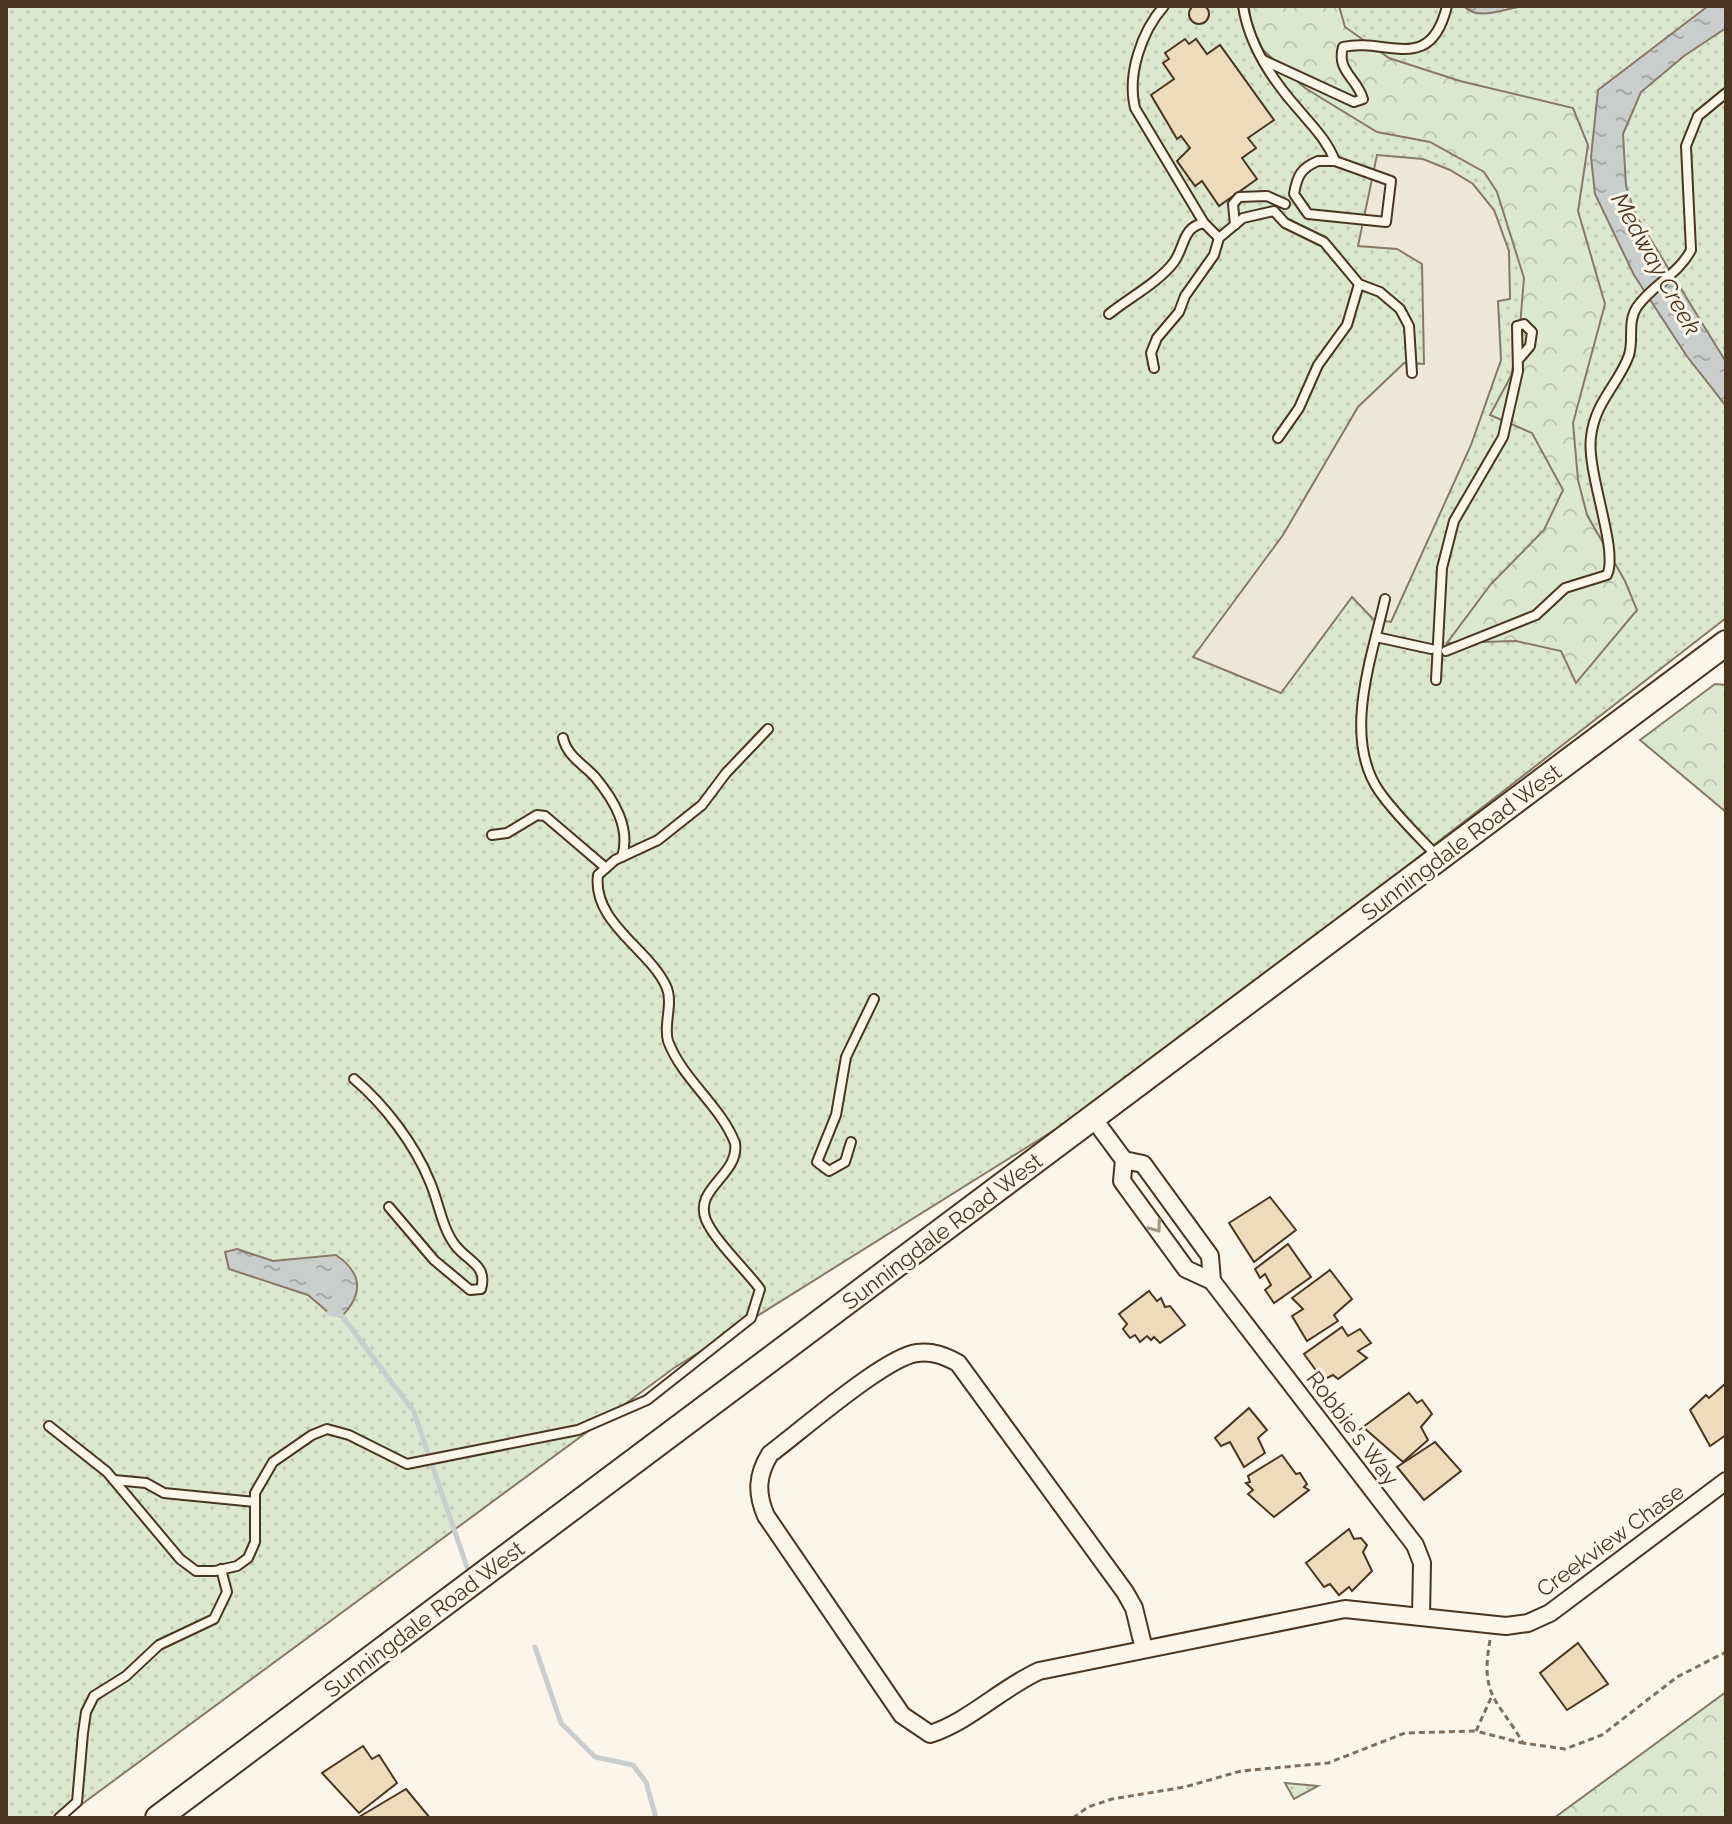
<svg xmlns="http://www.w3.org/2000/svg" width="1732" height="1824" font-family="Raleway,sans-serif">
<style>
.grass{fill:url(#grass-dots);stroke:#887966;stroke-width:2}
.forest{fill:url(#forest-crowns);stroke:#887966;stroke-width:2}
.parking{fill:#ede7d9;stroke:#887966;stroke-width:2}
.water{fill:url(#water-ripples);stroke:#887966;stroke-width:2}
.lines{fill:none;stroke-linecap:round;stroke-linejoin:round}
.stream{stroke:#c9cecd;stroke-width:5}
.building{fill:#ecdcbc;stroke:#4a3520;stroke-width:2}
.service-casing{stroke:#4a3520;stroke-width:12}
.minor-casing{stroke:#4a3520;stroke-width:20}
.primary-casing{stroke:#4a3520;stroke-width:28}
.path{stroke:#7f6f5c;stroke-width:3;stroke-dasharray:6 4;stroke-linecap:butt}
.service{stroke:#fbf6e9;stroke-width:8}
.minor{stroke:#fbf6e9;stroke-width:16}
.primary{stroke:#fbf6e9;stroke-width:24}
.oneway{stroke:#a29684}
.labels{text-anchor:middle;stroke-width:6;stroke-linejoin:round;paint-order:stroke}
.street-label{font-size:22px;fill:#4a3520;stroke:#fbf6e9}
.water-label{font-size:24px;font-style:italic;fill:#4a3520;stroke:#fbf6e9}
</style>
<defs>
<pattern id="grass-dots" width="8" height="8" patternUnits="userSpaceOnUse" patternTransform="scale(2)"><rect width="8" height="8" fill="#dce7d0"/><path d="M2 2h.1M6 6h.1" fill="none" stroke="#bec7b2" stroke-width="1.8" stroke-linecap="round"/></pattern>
<pattern id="forest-crowns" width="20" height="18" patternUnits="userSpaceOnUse" patternTransform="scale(2)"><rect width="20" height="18" fill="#dce7d0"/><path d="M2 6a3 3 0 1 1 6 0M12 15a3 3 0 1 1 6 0" fill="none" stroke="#bec7b2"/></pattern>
<pattern id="water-ripples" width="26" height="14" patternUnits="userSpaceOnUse" patternTransform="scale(2)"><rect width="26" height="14" fill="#c9cecd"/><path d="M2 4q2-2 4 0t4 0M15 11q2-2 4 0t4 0" fill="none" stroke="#a5a8a6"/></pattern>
</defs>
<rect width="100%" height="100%" fill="#fbf6e9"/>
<g class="grass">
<path d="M 6,6 L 1726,6 L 1726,618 L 1120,1089 L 674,1368 L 63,1818 L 6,1818 Z"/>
<path d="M 1285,1783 L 1318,1786 L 1294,1799 Z"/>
</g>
<g class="forest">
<path d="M 1249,6 L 1339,6 L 1345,27 L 1389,58 L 1460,81 L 1573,108 L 1588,145 L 1578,211 L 1605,304 L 1573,423 L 1578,480 L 1587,515 L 1625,581 L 1637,610 L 1576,683 L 1561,651 L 1516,641 L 1447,643 L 1491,584 L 1544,530 L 1563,490 L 1532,433 L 1490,415 L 1511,376 L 1519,338 L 1524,278 L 1497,192 L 1484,172 L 1430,142 L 1377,132 L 1305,88 L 1263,50 L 1250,26 Z"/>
<path d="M 1715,684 L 1726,685 L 1726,812 L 1640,740 Z"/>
<path d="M 1726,1692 L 1726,1818 L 1554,1818 Z"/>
</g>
<path class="parking" d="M 1377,155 L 1423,159 L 1450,170 L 1473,184 L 1494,210 L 1509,251 L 1510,299 L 1498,301 L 1501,360 L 1471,445 L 1391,622 L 1373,619 L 1352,597 L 1281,693 L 1193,657 L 1283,535 L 1358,407 L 1404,363 L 1424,364 L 1422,264 L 1397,249 L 1358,246 Z"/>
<g class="water">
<path d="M 1464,6 L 1524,6 C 1505,8 1478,22 1464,6 Z"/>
<path d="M 1708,6 L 1726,6 L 1726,28 L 1684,56 L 1641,92 L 1623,134 L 1626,186 L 1635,214 L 1726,362 L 1726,406 L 1686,355 L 1634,275 L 1595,194 L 1591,157 L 1598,90 Z"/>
<path d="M 237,1249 L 273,1261 L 336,1255 C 362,1273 364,1293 342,1316 L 329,1313 L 308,1295 L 229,1269 L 225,1252 Z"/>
</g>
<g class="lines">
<g class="stream">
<path d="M 329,1313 L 342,1316 L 414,1412 L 467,1567"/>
<path d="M 535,1647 L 561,1723 L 595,1757 L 633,1765 L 646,1782 L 656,1818"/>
</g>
</g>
<g class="building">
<circle cx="1199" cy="14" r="10"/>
<path d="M 1185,39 L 1189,44 L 1196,39 L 1207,54 L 1220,45 L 1274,120 L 1248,138 L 1256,148 L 1242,158 L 1257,179 L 1219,206 L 1202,181 L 1195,186 L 1177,161 L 1190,148 L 1181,136 L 1177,139 L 1151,95 L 1174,79 L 1163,63 L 1169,59 L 1165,53 Z"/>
<path d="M 1270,1197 L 1296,1230 L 1254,1262 L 1229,1223 Z"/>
<path d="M 1288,1244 L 1311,1277 L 1274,1303 L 1265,1290 L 1271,1285 L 1265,1274 L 1260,1278 L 1255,1269 Z"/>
<path d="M 1330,1270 L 1352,1299 L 1334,1315 L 1338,1321 L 1307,1341 L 1292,1316 L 1303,1309 L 1292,1298 Z"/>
<path d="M 1149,1291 L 1157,1301 L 1161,1298 L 1165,1307 L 1170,1306 L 1185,1325 L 1160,1343 L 1154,1337 L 1151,1340 L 1147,1336 L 1140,1342 L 1135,1335 L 1130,1338 L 1123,1329 L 1127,1324 L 1119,1314 Z"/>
<path d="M 1342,1327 L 1348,1336 L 1360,1329 L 1371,1343 L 1358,1351 L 1367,1358 L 1338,1379 L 1333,1375 L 1323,1380 L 1304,1354 Z"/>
<path d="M 1725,1384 L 1726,1435 L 1710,1446 L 1690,1410 L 1706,1395 L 1709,1398 Z"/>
<path d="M 1409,1393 L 1417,1403 L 1422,1400 L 1432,1414 L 1421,1427 L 1428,1440 L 1403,1462 L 1363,1427 Z"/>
<path d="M 1249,1408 L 1267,1430 L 1258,1438 L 1265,1453 L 1244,1467 L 1230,1442 L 1221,1446 L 1215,1438 Z"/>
<path d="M 1435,1442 L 1461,1471 L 1424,1500 L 1397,1467 Z"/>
<path d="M 1282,1455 L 1296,1474 L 1300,1473 L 1307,1484 L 1304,1487 L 1309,1490 L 1274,1517 L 1248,1494 L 1253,1490 L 1246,1483 L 1250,1482 L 1248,1476 Z"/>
<path d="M 1349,1529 L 1354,1539 L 1361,1538 L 1367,1545 L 1363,1552 L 1372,1571 L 1352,1591 L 1349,1587 L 1339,1595 L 1330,1584 L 1324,1587 L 1306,1563 Z"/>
<path d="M 1578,1643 L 1608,1684 L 1567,1710 L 1540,1673 Z"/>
<path d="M 363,1746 L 372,1759 L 379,1755 L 397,1783 L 359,1813 L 322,1773 Z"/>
<path d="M 406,1789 L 430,1818 L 359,1817 Z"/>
</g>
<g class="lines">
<defs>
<g id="service">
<path d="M 1164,6 C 1141,32 1127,75 1135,108 L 1204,223"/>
<path d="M 1243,6 C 1249,45 1272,80 1299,110 C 1313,127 1327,140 1335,161"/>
<path d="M 1263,60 L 1354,102 L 1363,99 C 1357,78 1336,71 1343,47 C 1387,37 1430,76 1447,6"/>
<path d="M 1318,161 L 1335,161 L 1391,181 L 1386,222 L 1308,214 L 1294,194 C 1297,176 1301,168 1318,161 Z"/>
<path d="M 1235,225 L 1233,204 L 1239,197 L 1267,196 L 1285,204"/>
<path d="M 1109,314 C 1129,298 1159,282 1174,262 C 1185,247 1182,227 1204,223 L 1219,238"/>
<path d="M 1154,368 L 1151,353 L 1157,338 L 1179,312 L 1185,296 L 1214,255 L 1219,238 L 1243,218 L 1274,211 L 1285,223 L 1324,242 L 1359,284 L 1380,292 L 1400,309 L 1409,326 L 1412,373"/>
<path d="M 1278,438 L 1299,408 L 1318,365 L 1347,325 L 1359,284"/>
<path d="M 1385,599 C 1372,657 1342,737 1379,791 C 1395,814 1417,835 1436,855"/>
<path d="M 1376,637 L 1431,649"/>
<path d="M 1446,651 L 1536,615 L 1565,588 L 1607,575 C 1619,550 1586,472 1591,437 C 1595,401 1619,384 1629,355 C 1634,339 1627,322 1637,307 C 1652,285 1678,275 1691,250 L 1686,146 L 1698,116 L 1726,93"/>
<path d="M 1436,680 L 1442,568 L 1454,521 L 1503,437 L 1518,371 L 1517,326 L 1524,324 L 1532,332 L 1530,346 L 1519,359"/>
<path d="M 563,738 C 567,756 583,764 595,777 C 614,800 631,828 622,857"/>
<path d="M 492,835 L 507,833 L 537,815 L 545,816 L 606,868"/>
<path d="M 354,1079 C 385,1105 415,1145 430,1182 C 439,1203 442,1228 455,1245 C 468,1262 488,1265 481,1289 L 470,1290 L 434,1260 L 389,1207"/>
<path d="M 851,1142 L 845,1162 L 829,1171 L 817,1162 L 836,1115 L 846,1057 L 874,999"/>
<path d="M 49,1426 L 107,1472 L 180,1559 L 196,1571 L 215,1571 L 237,1566 L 248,1558 L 255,1542 L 255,1493 L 273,1462 L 312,1435 L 327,1429 L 349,1435 L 407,1464 L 578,1430 L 647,1400 L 751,1318 L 760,1289 C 746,1270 715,1241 706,1220 C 693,1188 740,1175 735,1143 C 721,1106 682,1079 668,1041 C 663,1024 674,1003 666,986 C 649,949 592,922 598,875 L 615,860 L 658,840 L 702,805 L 726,773 L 768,729"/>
<path d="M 114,1480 L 146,1483 L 164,1493 L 255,1502"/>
<path d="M 59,1818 L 77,1802 L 83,1733 L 86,1712 L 94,1696 L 126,1676 L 159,1645 L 214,1619 L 227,1592 L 221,1569"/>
</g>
<g id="minor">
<path d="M 1093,1118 L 1124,1160 L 1122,1181 L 1186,1269 L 1212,1281 L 1415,1545 L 1422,1563 L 1421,1616"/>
<path d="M 1124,1160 L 1143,1164 L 1210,1256 L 1212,1281"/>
<path d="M 1144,1649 L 1134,1608 L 1125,1592 L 958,1363 C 945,1356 933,1351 917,1353 C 885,1357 801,1431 770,1454 C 757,1475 756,1493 766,1516 L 902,1715 L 930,1734 C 970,1721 1000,1689 1039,1671 L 1345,1609 L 1506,1626 L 1528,1623 L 1550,1613 L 1726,1481"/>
</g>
<path id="primary" d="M 158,1818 L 1726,643"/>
</defs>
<use href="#service" class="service-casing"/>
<use href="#minor" class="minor-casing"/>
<use href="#primary" class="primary-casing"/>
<g class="path">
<path d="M 1490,1640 C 1480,1697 1497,1698 1523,1743 L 1565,1749 L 1602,1735 L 1677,1677 L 1726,1652"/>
<path d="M 1491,1698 L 1476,1731 L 1522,1743"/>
<path d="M 1073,1818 L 1088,1807 L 1112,1799 L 1185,1787 L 1241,1771 L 1328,1763 L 1405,1733 L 1476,1731"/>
</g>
<use href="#service" class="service"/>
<use href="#minor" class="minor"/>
<use href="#primary" class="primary"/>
</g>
<defs><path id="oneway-chevron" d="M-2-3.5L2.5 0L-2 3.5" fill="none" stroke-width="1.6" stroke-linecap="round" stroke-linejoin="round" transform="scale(2)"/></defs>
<use class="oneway" href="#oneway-chevron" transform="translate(1156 1227) rotate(54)"/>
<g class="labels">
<g class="street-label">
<text transform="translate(1461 842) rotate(-37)" y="8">Sunningdale Road West</text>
<text transform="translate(942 1231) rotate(-37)" y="8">Sunningdale Road West</text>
<text transform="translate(1353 1428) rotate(53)" y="8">Robbie's Way</text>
<text transform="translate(1610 1540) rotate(-36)" y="8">Creekview Chase</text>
<text transform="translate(424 1619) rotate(-37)" y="8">Sunningdale Road West</text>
</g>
<g class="water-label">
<text transform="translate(1656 264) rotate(61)" y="8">Medway Creek</text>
</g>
</g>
<rect width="1732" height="1824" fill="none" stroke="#4a3520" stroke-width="16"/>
</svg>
